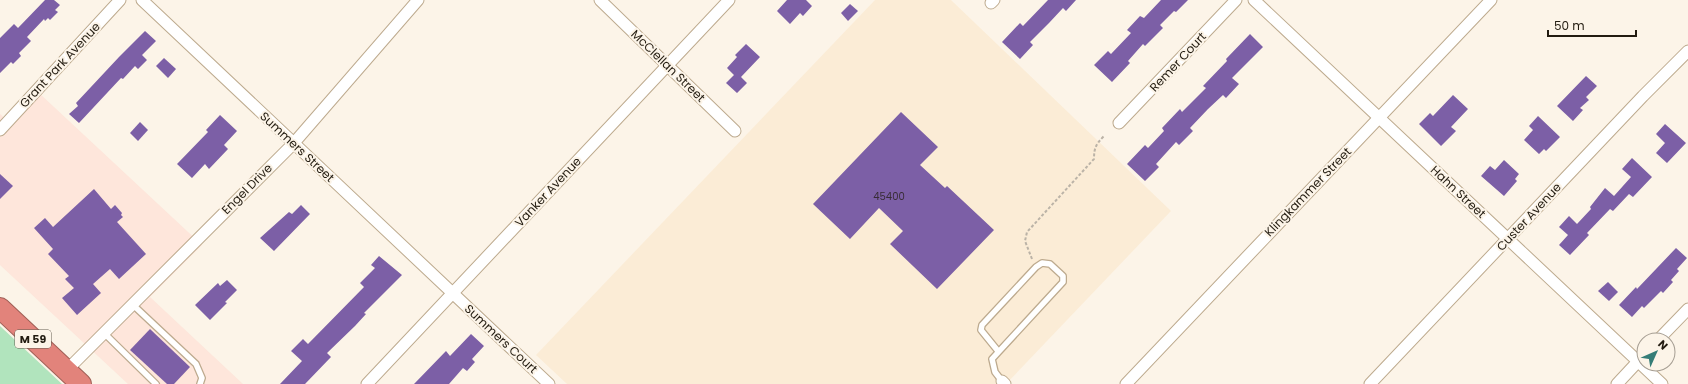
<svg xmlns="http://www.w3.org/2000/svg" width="1688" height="384" font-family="Poppins,sans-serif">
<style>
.commercial{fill:#fee6db}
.built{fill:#fbecd6}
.green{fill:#b1e4bd}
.building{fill:#7c5fa6}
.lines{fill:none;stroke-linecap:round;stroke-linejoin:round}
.lane-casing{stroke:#bdaa8e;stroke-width:8}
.street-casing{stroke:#bdaa8e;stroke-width:13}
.highway-casing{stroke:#9f5f56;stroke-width:22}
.path{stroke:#bbb3a7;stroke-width:2;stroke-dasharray:3 2;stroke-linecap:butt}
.lane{stroke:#fff;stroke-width:5.5}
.street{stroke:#fff;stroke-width:11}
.highway{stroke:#e2837b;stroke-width:20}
.labels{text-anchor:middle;stroke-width:4;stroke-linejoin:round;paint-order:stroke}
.number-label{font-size:10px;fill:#382c36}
.shield{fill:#fcf4e8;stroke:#635c51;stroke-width:1}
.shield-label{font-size:11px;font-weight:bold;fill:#221b10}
.street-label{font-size:12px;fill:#221b10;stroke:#fcf4e8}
</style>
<rect width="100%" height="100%" fill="#fcf4e8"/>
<path class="commercial" d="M 39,93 L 202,245 L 150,297 L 243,384 L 128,384 L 0,265 L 0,114 L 9,122 Z"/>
<path class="built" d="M 875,0 L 951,0 L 1171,211 L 1006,384 L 567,384 L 536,355 Z"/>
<path class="green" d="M 0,326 L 62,384 L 0,384 Z"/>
<g class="building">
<path d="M 45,0 L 54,0 L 60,5 L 55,10 L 58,12 L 50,20 L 48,18 L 45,21 L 44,19 L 27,37 L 31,41 L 19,53 L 21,56 L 13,64 L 11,62 L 0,73 L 0,38 L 14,24 L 18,28 Z"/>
<path d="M 787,0 L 806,0 L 812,6 L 803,16 L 800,13 L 790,24 L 777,11 Z"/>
<path d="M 1048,0 L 1076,0 L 1066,11 L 1063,8 L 1049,23 L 1030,42 L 1033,45 L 1020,59 L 1002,42 L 1020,23 L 1023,26 Z"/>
<path d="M 1161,0 L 1188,0 L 1176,12 L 1174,11 L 1160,25 L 1163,28 L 1145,46 L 1143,44 L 1128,61 L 1130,63 L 1112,82 L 1094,65 L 1108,51 L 1111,54 L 1131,33 L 1127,30 L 1140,16 L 1144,18 Z"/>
<path d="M 850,4 L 858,11 L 848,21 L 841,13 Z"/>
<path d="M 145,31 L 156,41 L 142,55 L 147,60 L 138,69 L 135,66 L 123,79 L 121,78 L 79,123 L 69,114 L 78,106 L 76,103 L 119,57 Z"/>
<path d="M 1250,34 L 1263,47 L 1232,78 L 1239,84 L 1226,98 L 1223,95 L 1208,109 L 1190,128 L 1193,131 L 1179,145 L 1176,142 L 1156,164 L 1159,167 L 1145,181 L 1127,164 L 1145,145 L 1148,148 L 1164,131 L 1162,128 L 1180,109 L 1182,112 L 1206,88 L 1203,86 L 1227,61 L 1226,59 Z"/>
<path d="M 746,44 L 760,57 L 741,77 L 747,83 L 737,93 L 726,83 L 734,75 L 727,68 L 737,57 L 735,55 Z"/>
<path d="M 164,58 L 176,69 L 168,78 L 156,66 Z"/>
<path d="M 1586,76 L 1597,86 L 1586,97 L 1589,100 L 1580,108 L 1583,110 L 1573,121 L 1557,106 Z"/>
<path d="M 1453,95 L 1468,109 L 1451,127 L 1456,131 L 1441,146 L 1419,124 L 1430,113 L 1433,116 Z"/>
<path d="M 901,112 L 938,147 L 920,165 L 945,188 L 947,186 L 994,230 L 937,289 L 890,244 L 903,231 L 879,208 L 850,239 L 813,204 Z"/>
<path d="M 220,115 L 237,131 L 224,145 L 228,149 L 209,169 L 205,164 L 192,178 L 177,164 L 208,132 L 206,130 Z"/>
<path d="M 1538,116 L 1560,137 L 1546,151 L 1544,149 L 1539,154 L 1524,140 L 1533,130 L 1529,126 Z"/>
<path d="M 140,122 L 148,130 L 138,141 L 130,133 Z"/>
<path d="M 1665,124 L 1686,143 L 1667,163 L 1656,153 L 1665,143 L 1656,134 Z"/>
<path d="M 1632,158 L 1652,177 L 1633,197 L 1629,194 L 1613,211 L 1610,209 L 1587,233 L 1589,235 L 1570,255 L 1559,245 L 1568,235 L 1559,227 L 1569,216 L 1577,224 L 1591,209 L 1590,207 L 1605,188 L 1614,196 L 1631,177 L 1622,169 Z"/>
<path d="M 1504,160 L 1519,174 L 1515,179 L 1517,181 L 1504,196 L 1481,176 L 1490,166 L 1495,170 Z"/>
<path d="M 0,174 L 13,186 L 0,199 Z"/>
<path d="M 94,189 L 111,209 L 115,205 L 122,213 L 121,215 L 123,217 L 117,222 L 146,254 L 119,279 L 110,269 L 93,284 L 101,293 L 77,315 L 62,298 L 74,288 L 65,279 L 69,276 L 48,254 L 53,249 L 34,228 L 45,218 L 53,227 Z"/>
<path d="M 301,205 L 310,214 L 274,251 L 260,238 L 289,212 L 292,214 Z"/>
<path d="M 1676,248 L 1687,258 L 1677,269 L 1679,271 L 1671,280 L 1673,282 L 1663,293 L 1661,291 L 1644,308 L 1642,306 L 1632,317 L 1619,305 L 1636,287 L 1637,289 Z"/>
<path d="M 379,256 L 402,275 L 364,313 L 366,314 L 355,326 L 327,353 L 331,357 L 305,384 L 280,384 L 302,361 L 291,351 L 303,339 L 308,344 L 364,287 L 360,283 L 375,268 L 371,265 Z"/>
<path d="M 227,280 L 237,290 L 225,302 L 227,303 L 210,320 L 195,305 L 218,283 L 220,286 Z"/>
<path d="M 1608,282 L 1618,292 L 1609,301 L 1598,291 Z"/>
<path d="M 150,329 L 190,367 L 174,384 L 167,384 L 130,350 Z"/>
<path d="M 471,334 L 484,346 L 472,359 L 475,362 L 467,371 L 463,368 L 449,384 L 414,384 L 446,351 L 450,356 Z"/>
</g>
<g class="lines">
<defs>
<g id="lane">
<path d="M 132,304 L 196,364 L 202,378 L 200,384"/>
<path d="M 104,333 L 156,384"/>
<path d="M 998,351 L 981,330 L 982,325 L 1036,267 L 1042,263 L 1050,264 L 1063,276 L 1063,282 L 992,359 L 995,372 L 1002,381"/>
</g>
<g id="street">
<path d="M 142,0 L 549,384"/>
<path d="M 600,0 L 735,131"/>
<path d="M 1254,0 L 1662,384"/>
<path d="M 991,3 L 994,0"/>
<path d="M 1119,123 L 1236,0"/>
<path d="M 0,130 L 120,0"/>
<path d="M 1658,340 L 1688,309"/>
<path d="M 67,370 L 293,144 L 418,0"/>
<path d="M 1002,381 L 1005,384"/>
<path d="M 367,384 L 729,0"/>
<path d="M 1126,384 L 1491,0"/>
<path d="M 1370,384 L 1643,96 L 1688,51"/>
<path d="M 1617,384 L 1644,355"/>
</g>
<path id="highway" d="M 0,308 L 81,384"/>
</defs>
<use href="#lane" class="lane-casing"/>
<use href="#street" class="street-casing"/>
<use href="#highway" class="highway-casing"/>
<path class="path" d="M 1032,259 L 1025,241 L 1027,232 L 1094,159 C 1094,148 1096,144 1104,136"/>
<use href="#lane" class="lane"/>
<use href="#street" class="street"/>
<use href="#highway" class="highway"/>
</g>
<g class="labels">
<g class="number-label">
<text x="889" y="200">45400</text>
</g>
<rect class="shield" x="15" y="330" width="36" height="18" rx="3"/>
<g class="shield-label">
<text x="33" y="343">M 59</text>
</g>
<g class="street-label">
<text transform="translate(1178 62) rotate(-47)" y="4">Remer Court</text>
<text transform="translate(60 65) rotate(-47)" y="4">Grant Park Avenue</text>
<text transform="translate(668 66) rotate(44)" y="4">McClellan Street</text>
<text transform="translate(297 147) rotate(43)" y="4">Summers Street</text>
<text transform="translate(247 189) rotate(-45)" y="4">Engel Drive</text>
<text transform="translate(548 192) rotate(-47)" y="4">Vanker Avenue</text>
<text transform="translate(1308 192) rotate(-46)" y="4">Klingkammer Street</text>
<text transform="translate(1458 192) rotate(43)" y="4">Hahn Street</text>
<text transform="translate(1529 217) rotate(-47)" y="4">Custer Avenue</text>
<text transform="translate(501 339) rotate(43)" y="4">Summers Court</text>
</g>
</g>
<g transform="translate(1656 352) rotate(45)"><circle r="19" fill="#fcf4e8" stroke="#a59d92"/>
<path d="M0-3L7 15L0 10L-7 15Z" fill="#357d77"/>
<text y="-6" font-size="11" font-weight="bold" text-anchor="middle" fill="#221b10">N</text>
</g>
<path d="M1548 30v6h88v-6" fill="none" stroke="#221b10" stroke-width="2"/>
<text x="1554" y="30" font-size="12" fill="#221b10" stroke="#fcf4e8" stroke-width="3" paint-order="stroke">50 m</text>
</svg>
